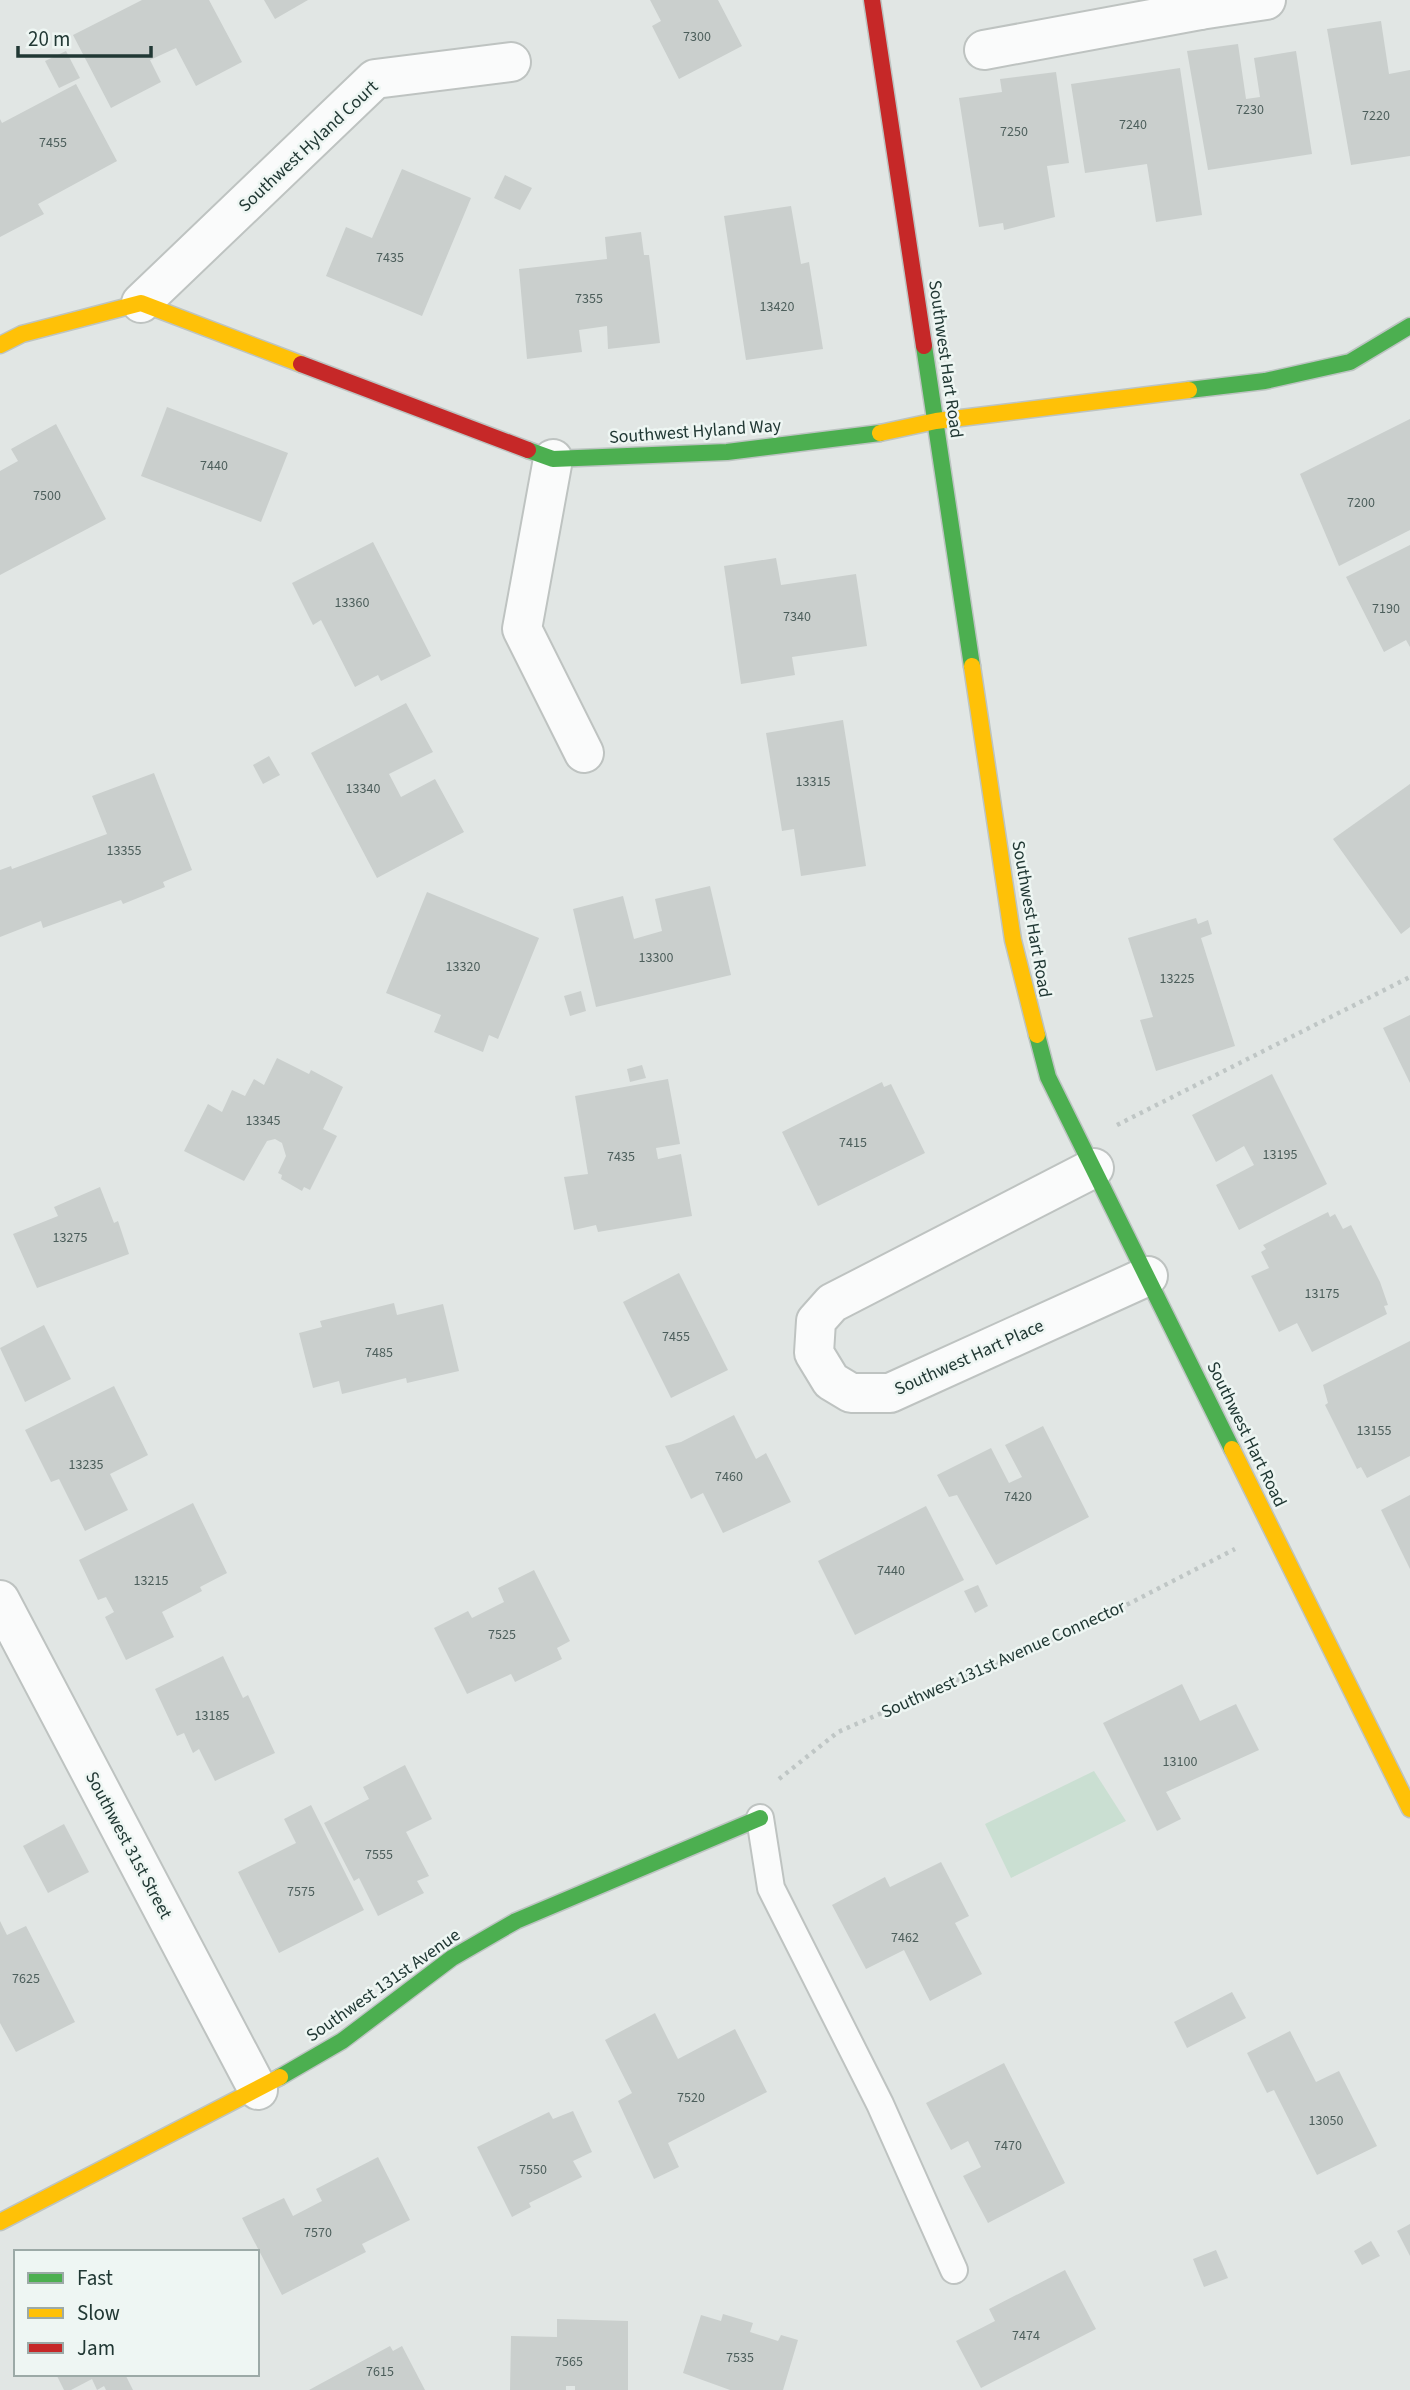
<svg xmlns="http://www.w3.org/2000/svg" width="1410" height="2390" font-family="'Source Sans 3',sans-serif">
<style>
.green{fill:#cadfd2}
.building{fill:#cacfcd}
.lines{fill:none;stroke-linecap:round;stroke-linejoin:round}
.lane-casing{stroke:#bec3c1;stroke-width:30}
.street-casing{stroke:#bec3c1;stroke-width:42}
.fast-casing{stroke:#bdc4c2;stroke-width:19}
.slow-casing{stroke:#bdc4c2;stroke-width:19}
.jam-casing{stroke:#bdc4c2;stroke-width:19}
.path{stroke:#bfc6c5;stroke-width:4.5;stroke-dasharray:3.5 5;stroke-linecap:butt}
.lane{stroke:#fafbfb;stroke-width:26}
.street{stroke:#fafbfb;stroke-width:38}
.fast{stroke:#4caf50;stroke-width:16}
.slow{stroke:#ffc107;stroke-width:16}
.jam{stroke:#c62828;stroke-width:16}
.labels{text-anchor:middle;stroke-width:5;stroke-linejoin:round;paint-order:stroke}
.number-label{font-size:14px;fill:#4c5e5b}
.street-label{font-size:18px;fill:#213834;stroke:#eef6f3}
</style>
<rect width="100%" height="100%" fill="#e1e6e4"/>
<path class="green" d="M 1094,1771 L 1126,1821 L 1011,1878 L 985,1824 Z"/>
<g class="building">
<path d="M 142,0 L 209,0 L 242,62 L 196,86 L 176,48 L 150,60 L 161,82 L 111,108 L 73,35 Z"/>
<path d="M 264,0 L 308,0 L 275,19 Z"/>
<path d="M 650,0 L 718,0 L 742,46 L 679,79 L 652,26 L 661,21 Z"/>
<path d="M 1381,21 L 1389,74 L 1410,70 L 1410,156 L 1351,165 L 1327,29 Z"/>
<path d="M 1238,44 L 1246,99 L 1260,97 L 1254,58 L 1296,51 L 1312,154 L 1208,170 L 1187,51 Z"/>
<path d="M 66,51 L 80,78 L 59,88 L 45,61 Z"/>
<path d="M 1180,68 L 1202,215 L 1156,222 L 1147,164 L 1085,173 L 1071,84 Z"/>
<path d="M 1056,72 L 1069,163 L 1047,166 L 1055,217 L 1004,230 L 1003,223 L 979,227 L 959,98 L 1002,92 L 1000,79 Z"/>
<path d="M 76,84 L 117,161 L 38,204 L 44,214 L 0,237 L 0,119 L 2,123 Z"/>
<path d="M 402,169 L 471,198 L 422,316 L 326,276 L 346,227 L 372,238 Z"/>
<path d="M 505,175 L 532,188 L 520,210 L 494,198 Z"/>
<path d="M 791,206 L 801,264 L 809,262 L 823,349 L 746,360 L 724,216 Z"/>
<path d="M 641,232 L 644,255 L 649,255 L 660,343 L 608,349 L 607,326 L 579,330 L 582,352 L 527,359 L 519,269 L 607,259 L 605,237 Z"/>
<path d="M 167,407 L 288,453 L 261,522 L 141,476 Z"/>
<path d="M 1410,419 L 1410,530 L 1339,566 L 1300,474 Z"/>
<path d="M 56,424 L 106,519 L 0,575 L 0,471 L 18,461 L 11,449 Z"/>
<path d="M 373,542 L 431,656 L 381,681 L 378,675 L 355,687 L 321,620 L 313,625 L 292,583 Z"/>
<path d="M 1410,545 L 1410,647 L 1406,640 L 1384,652 L 1346,577 Z"/>
<path d="M 776,558 L 781,585 L 856,574 L 867,646 L 792,657 L 795,675 L 741,684 L 724,566 Z"/>
<path d="M 406,703 L 433,752 L 389,774 L 401,797 L 435,779 L 464,832 L 377,878 L 311,753 Z"/>
<path d="M 843,720 L 866,866 L 801,876 L 794,829 L 782,831 L 766,733 Z"/>
<path d="M 269,756 L 280,775 L 263,784 L 253,765 Z"/>
<path d="M 154,773 L 192,870 L 163,882 L 165,887 L 123,904 L 121,900 L 43,928 L 41,921 L 0,937 L 0,870 L 11,866 L 12,869 L 107,834 L 92,796 Z"/>
<path d="M 1410,784 L 1410,927 L 1401,934 L 1333,839 Z"/>
<path d="M 710,886 L 731,975 L 596,1007 L 573,909 L 623,896 L 634,939 L 662,931 L 655,899 Z"/>
<path d="M 427,892 L 539,938 L 498,1039 L 489,1035 L 483,1052 L 434,1032 L 441,1015 L 386,993 Z"/>
<path d="M 1196,918 L 1198,924 L 1208,920 L 1212,934 L 1201,938 L 1235,1046 L 1156,1071 L 1140,1020 L 1153,1017 L 1128,938 Z"/>
<path d="M 581,991 L 586,1011 L 570,1016 L 564,996 Z"/>
<path d="M 1410,1015 L 1410,1083 L 1383,1028 Z"/>
<path d="M 277,1058 L 309,1074 L 311,1070 L 343,1087 L 323,1129 L 337,1136 L 310,1190 L 304,1187 L 302,1191 L 281,1179 L 282,1175 L 278,1173 L 286,1156 L 282,1143 L 275,1139 L 267,1141 L 244,1181 L 184,1151 L 208,1104 L 222,1112 L 232,1090 L 245,1096 L 254,1079 L 264,1085 Z"/>
<path d="M 642,1065 L 646,1078 L 630,1082 L 627,1069 Z"/>
<path d="M 1272,1074 L 1327,1184 L 1239,1230 L 1216,1185 L 1254,1165 L 1244,1146 L 1216,1162 L 1192,1115 Z"/>
<path d="M 668,1079 L 680,1144 L 656,1148 L 658,1159 L 681,1154 L 692,1216 L 598,1232 L 596,1225 L 574,1230 L 564,1177 L 588,1174 L 575,1096 Z"/>
<path d="M 882,1082 L 884,1087 L 891,1084 L 925,1153 L 818,1206 L 782,1132 Z"/>
<path d="M 100,1187 L 114,1223 L 118,1221 L 129,1254 L 37,1288 L 13,1234 L 58,1216 L 54,1207 Z"/>
<path d="M 1328,1212 L 1330,1217 L 1335,1214 L 1343,1229 L 1351,1225 L 1380,1282 L 1388,1305 L 1384,1306 L 1387,1314 L 1312,1352 L 1297,1323 L 1279,1332 L 1251,1276 L 1269,1268 L 1261,1252 L 1266,1249 L 1263,1245 Z"/>
<path d="M 679,1273 L 728,1370 L 671,1398 L 623,1302 Z"/>
<path d="M 394,1303 L 397,1315 L 443,1304 L 459,1371 L 407,1383 L 406,1378 L 342,1394 L 339,1381 L 313,1388 L 299,1333 L 322,1327 L 320,1321 Z"/>
<path d="M 44,1325 L 71,1379 L 25,1402 L 0,1348 Z"/>
<path d="M 1410,1341 L 1410,1456 L 1367,1478 L 1361,1467 L 1357,1469 L 1325,1405 L 1328,1403 L 1323,1385 Z"/>
<path d="M 114,1386 L 148,1455 L 110,1474 L 128,1510 L 85,1531 L 59,1479 L 51,1482 L 25,1430 Z"/>
<path d="M 734,1415 L 756,1459 L 766,1453 L 791,1502 L 723,1533 L 703,1493 L 691,1499 L 665,1446 L 681,1442 Z"/>
<path d="M 1043,1426 L 1089,1517 L 996,1565 L 957,1495 L 949,1497 L 937,1475 L 991,1448 L 1009,1483 L 1022,1477 L 1005,1445 Z"/>
<path d="M 1410,1495 L 1410,1569 L 1381,1510 Z"/>
<path d="M 193,1503 L 227,1573 L 200,1587 L 202,1591 L 162,1612 L 174,1637 L 126,1660 L 105,1617 L 114,1612 L 106,1597 L 98,1600 L 79,1560 Z"/>
<path d="M 926,1506 L 964,1580 L 855,1635 L 818,1561 Z"/>
<path d="M 534,1570 L 570,1641 L 557,1648 L 562,1659 L 515,1682 L 511,1674 L 467,1694 L 434,1628 L 468,1611 L 472,1618 L 504,1602 L 498,1588 Z"/>
<path d="M 978,1585 L 988,1606 L 975,1613 L 964,1591 Z"/>
<path d="M 223,1656 L 243,1698 L 248,1695 L 275,1753 L 215,1781 L 199,1749 L 193,1753 L 184,1733 L 177,1736 L 155,1689 Z"/>
<path d="M 1182,1684 L 1200,1721 L 1236,1704 L 1259,1750 L 1166,1792 L 1181,1819 L 1157,1831 L 1103,1723 Z"/>
<path d="M 405,1765 L 432,1819 L 406,1832 L 429,1876 L 417,1881 L 424,1893 L 378,1916 L 359,1878 L 354,1881 L 324,1823 L 369,1799 L 363,1787 Z"/>
<path d="M 311,1805 L 364,1910 L 279,1953 L 238,1872 L 296,1843 L 284,1819 Z"/>
<path d="M 64,1824 L 89,1872 L 48,1893 L 23,1846 Z"/>
<path d="M 941,1862 L 969,1916 L 955,1923 L 982,1974 L 930,2001 L 904,1950 L 866,1969 L 832,1905 L 885,1877 L 890,1887 Z"/>
<path d="M 0,1921 L 7,1935 L 26,1926 L 75,2022 L 16,2052 L 0,2023 Z"/>
<path d="M 1232,1992 L 1246,2018 L 1187,2048 L 1174,2022 Z"/>
<path d="M 655,2013 L 678,2059 L 735,2029 L 767,2092 L 668,2143 L 679,2167 L 654,2179 L 618,2101 L 632,2093 L 605,2040 Z"/>
<path d="M 1290,2031 L 1316,2082 L 1339,2071 L 1377,2146 L 1317,2175 L 1274,2090 L 1267,2093 L 1247,2053 Z"/>
<path d="M 1004,2063 L 1065,2183 L 988,2223 L 963,2176 L 981,2167 L 968,2141 L 951,2150 L 926,2103 Z"/>
<path d="M 573,2111 L 592,2152 L 573,2161 L 582,2177 L 529,2203 L 531,2207 L 512,2217 L 477,2147 L 549,2112 L 553,2119 Z"/>
<path d="M 378,2157 L 410,2220 L 362,2244 L 366,2252 L 282,2295 L 242,2218 L 284,2198 L 293,2216 L 322,2201 L 316,2189 Z"/>
<path d="M 1410,2224 L 1410,2256 L 1397,2231 Z"/>
<path d="M 1371,2241 L 1380,2256 L 1362,2265 L 1354,2251 Z"/>
<path d="M 1216,2250 L 1228,2278 L 1204,2287 L 1193,2259 Z"/>
<path d="M 1065,2270 L 1096,2329 L 981,2388 L 956,2341 L 995,2321 L 989,2309 Z"/>
<path d="M 723,2314 L 753,2323 L 750,2332 L 778,2341 L 781,2335 L 798,2340 L 783,2390 L 730,2390 L 683,2373 L 701,2315 L 721,2321 Z"/>
<path d="M 557,2319 L 628,2321 L 628,2390 L 575,2390 L 575,2386 L 566,2386 L 566,2390 L 510,2390 L 511,2336 L 557,2337 Z"/>
<path d="M 390,2346 L 393,2351 L 402,2346 L 425,2390 L 309,2390 Z"/>
<path d="M 56,2374 L 125,2374 L 133,2390 L 106,2390 L 104,2386 L 97,2390 L 92,2379 L 71,2390 L 64,2390 Z"/>
</g>
<g class="lines">
<defs>
<path id="lane" d="M 760,1818 L 771,1888 L 880,2104 L 954,2270"/>
<g id="street">
<path d="M 1200,10 L 1266,0"/>
<path d="M 984,50 L 1200,10 L 1199,0"/>
<path d="M 141,303 L 375,79 L 511,62"/>
<path d="M 553,459 L 522,629 L 584,753"/>
<path d="M 1094,1168 L 832,1303 L 816,1321 L 814,1353 L 831,1381 L 851,1393 L 890,1393 L 1148,1276"/>
<path d="M 0,1600 L 258,2090"/>
</g>
<g id="fast">
<path d="M 924,346 L 972,666"/>
<path d="M 1189,390 L 1265,381 L 1350,362 L 1410,326"/>
<path d="M 528,450 L 553,459 L 727,452 L 880,433"/>
<path d="M 1037,1035 L 1048,1077 L 1232,1449"/>
<path d="M 280,2077 L 342,2041 L 452,1958 L 516,1921 L 760,1818"/>
</g>
<g id="slow">
<path d="M 0,345 L 22,334 L 141,303 L 301,364"/>
<path d="M 880,433 L 936,421 L 1189,390"/>
<path d="M 972,666 L 1013,940 L 1037,1035"/>
<path d="M 1232,1449 L 1410,1809"/>
<path d="M 0,2222 L 280,2077"/>
</g>
<g id="jam">
<path d="M 872,0 L 924,346"/>
<path d="M 301,364 L 528,450"/>
</g>
</defs>
<use href="#lane" class="lane-casing"/>
<use href="#street" class="street-casing"/>
<use href="#fast" class="fast-casing"/>
<use href="#slow" class="slow-casing"/>
<use href="#jam" class="jam-casing"/>
<g class="path">
<path d="M 1117,1125 L 1410,977"/>
<path d="M 779,1779 L 838,1732 L 1105,1616 L 1235,1549"/>
</g>
<use href="#lane" class="lane"/>
<use href="#street" class="street"/>
<use href="#fast" class="fast"/>
<use href="#slow" class="slow"/>
<use href="#jam" class="jam"/>
</g>
<g class="labels">
<g class="number-label">
<text x="697" y="41">7300</text>
<text x="1250" y="114">7230</text>
<text x="1376" y="120">7220</text>
<text x="1133" y="129">7240</text>
<text x="1014" y="136">7250</text>
<text x="53" y="147">7455</text>
<text x="390" y="262">7435</text>
<text x="589" y="303">7355</text>
<text x="777" y="311">13420</text>
<text x="214" y="470">7440</text>
<text x="47" y="500">7500</text>
<text x="1361" y="507">7200</text>
<text x="352" y="607">13360</text>
<text x="1386" y="613">7190</text>
<text x="797" y="621">7340</text>
<text x="813" y="786">13315</text>
<text x="363" y="793">13340</text>
<text x="124" y="855">13355</text>
<text x="656" y="962">13300</text>
<text x="463" y="971">13320</text>
<text x="1177" y="983">13225</text>
<text x="263" y="1125">13345</text>
<text x="853" y="1147">7415</text>
<text x="1280" y="1159">13195</text>
<text x="621" y="1161">7435</text>
<text x="70" y="1242">13275</text>
<text x="1322" y="1298">13175</text>
<text x="676" y="1341">7455</text>
<text x="379" y="1357">7485</text>
<text x="1374" y="1435">13155</text>
<text x="86" y="1469">13235</text>
<text x="729" y="1481">7460</text>
<text x="1018" y="1501">7420</text>
<text x="891" y="1575">7440</text>
<text x="151" y="1585">13215</text>
<text x="502" y="1639">7525</text>
<text x="212" y="1720">13185</text>
<text x="1180" y="1766">13100</text>
<text x="379" y="1859">7555</text>
<text x="301" y="1896">7575</text>
<text x="905" y="1942">7462</text>
<text x="26" y="1983">7625</text>
<text x="691" y="2102">7520</text>
<text x="1326" y="2125">13050</text>
<text x="1008" y="2150">7470</text>
<text x="533" y="2174">7550</text>
<text x="318" y="2237">7570</text>
<text x="1026" y="2340">7474</text>
<text x="740" y="2362">7535</text>
<text x="569" y="2366">7565</text>
<text x="380" y="2376">7615</text>
</g>
<g class="street-label">
<text transform="translate(308 146) rotate(-43)" y="6">Southwest Hyland Court</text>
<text transform="translate(946 359) rotate(82)" y="6">Southwest Hart Road</text>
<text transform="translate(695 431) rotate(-4)" y="6">Southwest Hyland Way</text>
<text transform="translate(1032 919) rotate(80)" y="6">Southwest Hart Road</text>
<text transform="translate(969 1357) rotate(-24)" y="6">Southwest Hart Place</text>
<text transform="translate(1247 1434) rotate(64)" y="6">Southwest Hart Road</text>
<text transform="translate(1003 1659) rotate(-24)" y="6">Southwest 131st Avenue Connector</text>
<text transform="translate(129 1845) rotate(62)" y="6">Southwest 31st Street</text>
<text transform="translate(383 1985) rotate(-35)" y="6">Southwest 131st Avenue</text>
</g>
</g>
<rect x="14" y="2250" width="245" height="126" fill="#eef6f3" stroke="#9caaa7" stroke-width="2"/>
<rect x="28" y="2273" width="35" height="10" fill="#4caf50" stroke="#9caaa7" stroke-width="2"/>
<text x="77" y="2285" font-size="21" fill="#213834">Fast</text>
<rect x="28" y="2308" width="35" height="10" fill="#ffc107" stroke="#9caaa7" stroke-width="2"/>
<text x="77" y="2320" font-size="21" fill="#213834">Slow</text>
<rect x="28" y="2343" width="35" height="10" fill="#c62828" stroke="#9caaa7" stroke-width="2"/>
<text x="77" y="2355" font-size="21" fill="#213834">Jam</text>
<path d="M18 46v10h133v-10" fill="none" stroke="#213834" stroke-width="3.5"/>
<text x="28" y="46" font-size="21" fill="#213834" stroke="#eef6f3" stroke-width="5" paint-order="stroke">20 m</text>
</svg>
